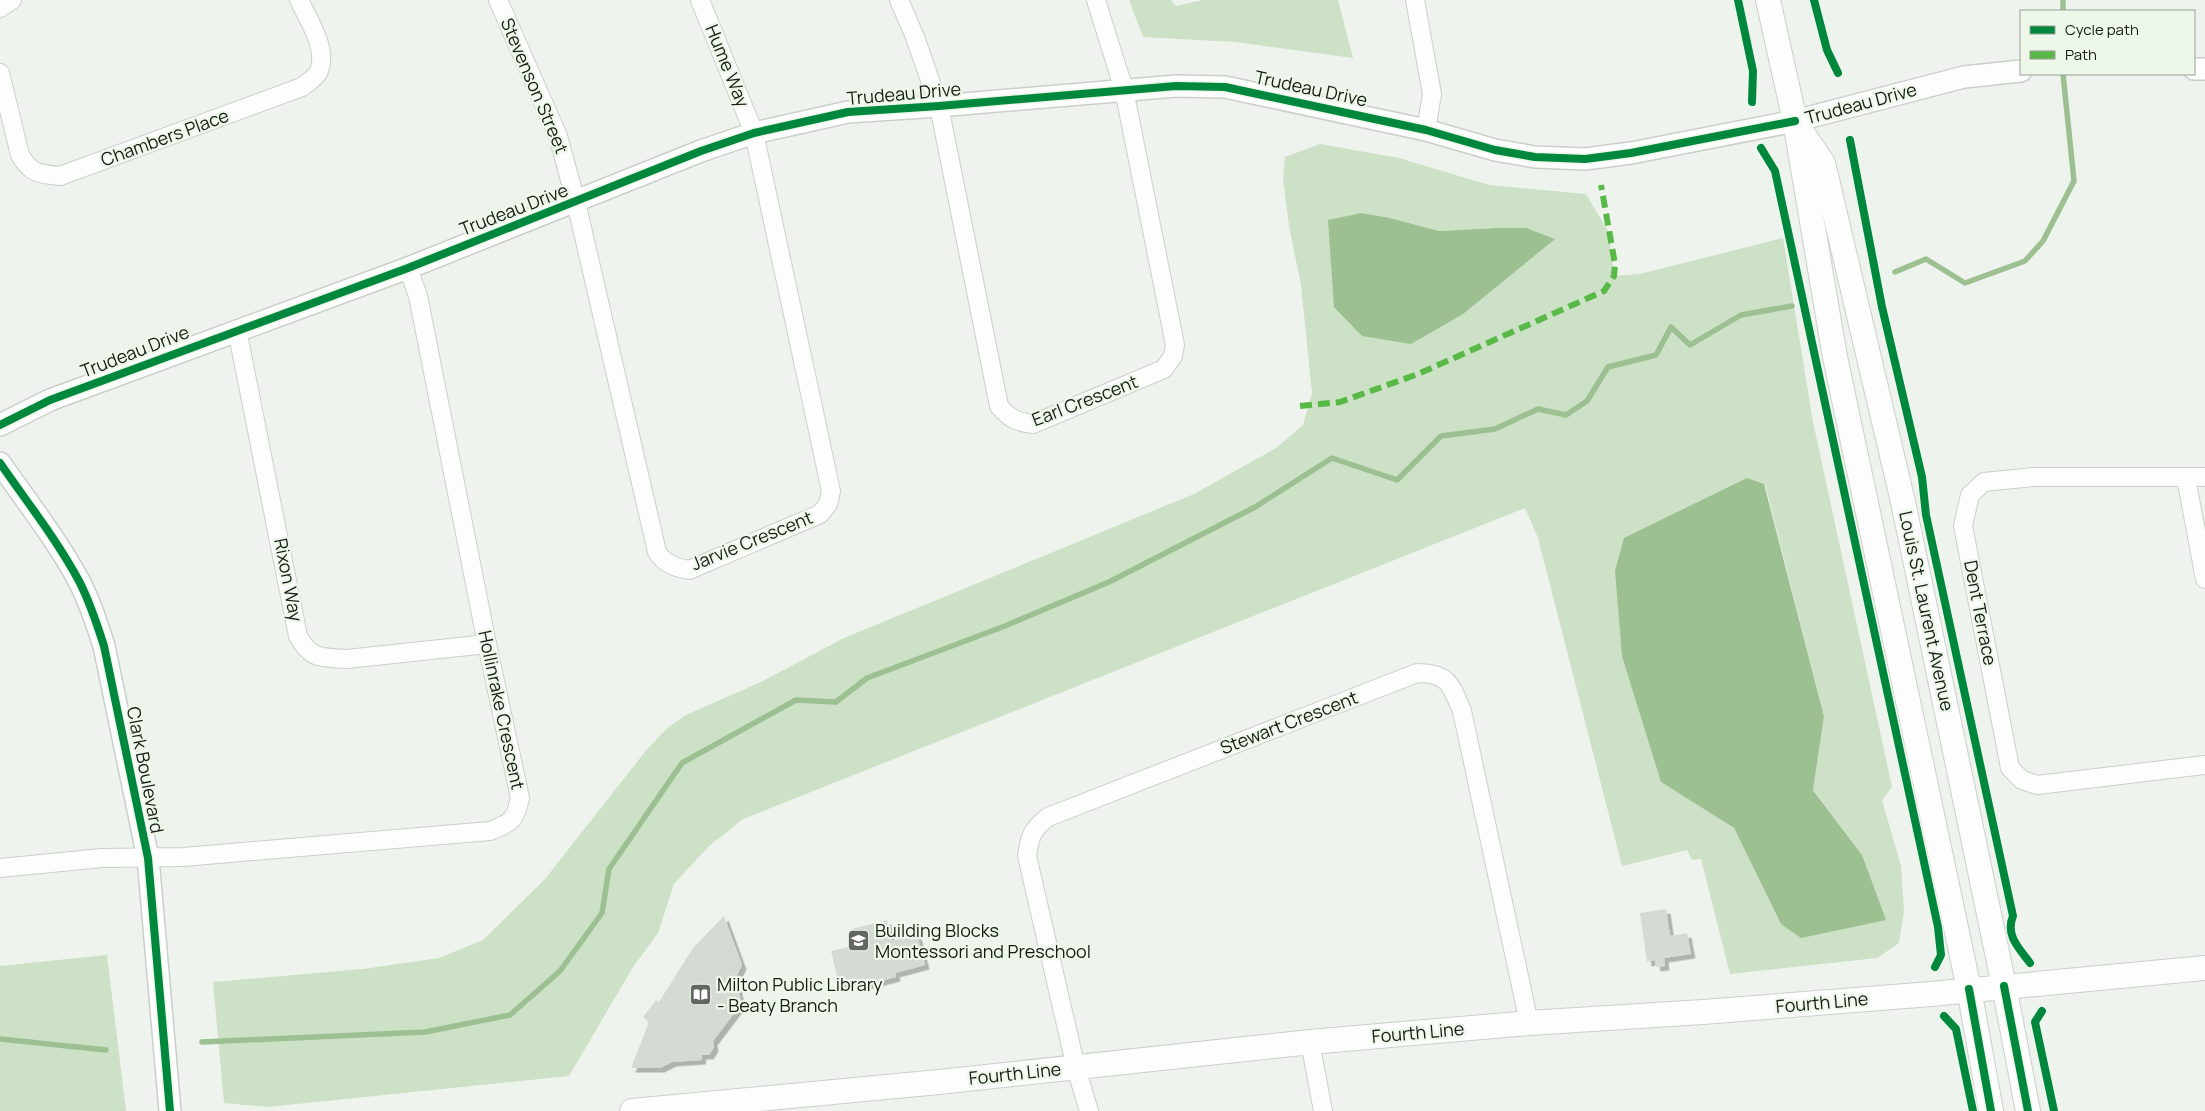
<svg xmlns="http://www.w3.org/2000/svg" width="2205" height="1111" font-family="Manrope,sans-serif">
<style>
.green{fill:#cce1c5;fill-rule:evenodd}
.water{fill:#9cc091}
.lines{fill:none;stroke-linecap:round;stroke-linejoin:round}
.stream{stroke:#9cc091;stroke-width:5.5}
.building{fill:#d5dad4;filter:url(#shadow)}
.minor-casing{stroke:#cbcfca;stroke-width:20}
.tertiary-casing{stroke:#cbcfca;stroke-width:24}
.secondary-casing{stroke:#cbcfca;stroke-width:26}
.minor{stroke:#fcfdfc;stroke-width:18}
.tertiary{stroke:#fcfdfc;stroke-width:21}
.secondary{stroke:#fcfdfc;stroke-width:24}
.quiet{stroke:#58b947;stroke-width:6;stroke-dasharray:12 6;stroke-linecap:butt}
.cycleway-casing{stroke:#edf7ea;stroke-width:11}
.cycleway{stroke:#00873e;stroke-width:8}
.labels{text-anchor:middle;stroke-width:4.5;stroke-linejoin:round;paint-order:stroke}
.street-label{font-size:18px;fill:#181b17;stroke:#edf7ea}
.poi-label{font-size:18px;fill:#181b17;stroke:#edf7ea;text-anchor:start}
</style>
<defs>
<filter id="shadow"><feDropShadow dx="4.5" dy="4.5" stdDeviation="0" flood-color="#0004"/></filter>
</defs>
<rect width="100%" height="100%" fill="#eef4ed"/>
<g class="green">
<path d="M 1129,0 L 1171,0 L 1176,6 L 1203,0 L 1338,0 L 1353,58 L 1235,42 L 1143,37 Z"/>
<path d="M 1320,144 L 1399,158 L 1489,185 L 1586,194 L 1609,233 L 1614,276 L 1640,274 L 1783,238 L 1813,422 L 1892,787 L 1882,800 L 1901,866 L 1904,912 L 1899,943 L 1877,958 L 1730,974 L 1701,859 L 1692,860 L 1687,850 L 1622,866 L 1538,538 L 1525,508 L 743,819 L 708,847 L 674,884 L 658,933 L 633,967 L 569,1076 L 268,1107 L 224,1103 L 213,982 L 363,969 L 439,958 L 483,940 L 545,879 L 644,753 L 667,728 L 686,715 L 761,682 L 844,638 L 1194,494 L 1276,448 L 1303,425 L 1312,393 L 1301,285 L 1289,226 L 1283,178 L 1285,157 ZM 1362,213 L 1390,218 L 1439,231 L 1495,228 L 1334,307 ZM 1765,484 L 1824,715 L 1813,789 L 1862,855 L 1781,924 L 1734,828 L 1661,782 Z"/>
<path d="M 107,955 L 126,1111 L 0,1111 L 0,966 Z"/>
</g>
<g class="water">
<path d="M 1362,213 L 1390,218 L 1439,231 L 1495,228 L 1526,228 L 1555,239 L 1463,314 L 1411,344 L 1362,336 L 1334,307 L 1328,220 Z"/>
<path d="M 1747,478 L 1764,484 L 1824,716 L 1813,790 L 1862,855 L 1886,920 L 1801,938 L 1781,924 L 1734,828 L 1661,782 L 1622,656 L 1615,571 L 1624,538 Z"/>
</g>
<g class="lines">
<g class="stream">
<path d="M 2063,11 L 2063,0"/>
<path d="M 1895,272 L 1926,259 L 1965,283 L 2025,261 L 2043,241 L 2074,181 L 2063,74"/>
<path d="M 0,1039 L 106,1050"/>
<path d="M 202,1042 L 425,1032 L 510,1015 L 560,971 L 602,913 L 609,869 L 682,763 L 796,700 L 836,702 L 867,678 L 1005,626 L 1109,582 L 1255,507 L 1332,458 L 1397,480 L 1441,436 L 1495,429 L 1538,409 L 1566,415 L 1587,401 L 1608,367 L 1656,355 L 1671,327 L 1690,345 L 1741,315 L 1792,306"/>
</g>
</g>
<g class="building">
<path d="M 1666,909 L 1670,936 L 1687,933 L 1691,954 L 1664,958 L 1665,966 L 1656,967 L 1655,960 L 1647,962 L 1640,913 Z"/>
<path d="M 724,916 L 742,965 L 737,975 L 738,991 L 742,1003 L 713,1041 L 714,1047 L 709,1055 L 702,1055 L 701,1060 L 672,1062 L 660,1068 L 631,1068 L 649,1022 L 643,1017 L 656,1000 L 659,1002 L 693,948 Z"/>
<path d="M 887,920 L 892,941 L 917,934 L 925,965 L 895,973 L 896,977 L 865,985 L 863,979 L 839,984 L 831,951 L 856,945 L 852,929 Z"/>
</g>
<g class="lines">
<defs>
<g id="minor">
<path d="M 498,0 L 558,136 L 576,202 L 657,552 C 665,564 674,567 689,570 L 820,514 L 828,504 L 831,491 L 754,133 L 700,0"/>
<path d="M 899,0 L 915,37 L 939,106 L 999,406 C 1010,419 1017,422 1033,424 L 1164,369 L 1173,356 L 1175,345 L 1124,90 L 1096,0"/>
<path d="M 1415,0 L 1432,94 L 1426,130"/>
<path d="M 0,8 L 12,0"/>
<path d="M 0,73 L 20,155 C 31,174 39,174 60,176 L 302,87 C 308,82 316,78 319,71 C 328,49 308,19 299,0"/>
<path d="M 237,330 L 298,636 C 311,660 321,657 347,659 L 487,644"/>
<path d="M 2205,477 L 2034,477 L 1984,482 L 1970,495 L 1963,526 L 2010,768 L 2022,780 L 2037,785 L 2205,765"/>
<path d="M 2186,478 L 2205,579"/>
<path d="M 0,868 L 102,858 L 183,857 L 490,831 C 512,822 515,821 520,798 L 487,644 L 418,296 L 408,268"/>
<path d="M 1310,1042 L 1323,1111"/>
<path d="M 1089,1111 L 1076,1068 L 1027,856 C 1030,835 1032,830 1048,817 L 1417,673 C 1449,673 1451,685 1462,711 L 1529,1023"/>
</g>
<g id="tertiary">
<path d="M 2194,69 L 2205,69"/>
<path d="M 0,425 L 50,400 L 408,268 L 701,151 L 754,133 L 848,112 L 939,106 L 1176,86 L 1225,87 L 1426,130 L 1495,150 L 1535,157 L 1585,159 L 1631,153 L 1795,121 L 1964,77 L 2021,71"/>
<path d="M 0,463 C 27,502 57,540 79,581 C 90,602 97,624 104,646 L 148,858 L 170,1111"/>
</g>
<g id="secondary">
<path d="M 1768,0 L 1795,121 L 1835,357 L 1969,989 L 1991,1111"/>
<path d="M 1801,131 L 1823,163 L 1903,502 L 2004,986 L 2028,1111"/>
<path d="M 632,1111 L 939,1082 L 1310,1042 L 1529,1023 L 1703,1012 L 1931,994 L 2205,968"/>
</g>
</defs>
<use href="#minor" class="minor-casing"/>
<use href="#tertiary" class="tertiary-casing"/>
<use href="#secondary" class="secondary-casing"/>
<use href="#minor" class="minor"/>
<use href="#tertiary" class="tertiary"/>
<use href="#secondary" class="secondary"/>
<path class="quiet" d="M 1300,406 L 1340,402 L 1418,374 L 1604,291 L 1614,276 L 1615,264 L 1601,185"/>
<defs>
<g id="cycleway">
<path d="M 1738,0 L 1753,71 L 1752,102"/>
<path d="M 1814,0 L 1827,50 L 1838,73"/>
<path d="M 1850,140 L 1882,307 L 1922,477 L 1926,515 L 2013,916 C 2005,935 2019,948 2030,963"/>
<path d="M 1761,148 L 1775,171 L 1938,927 L 1941,955 L 1935,967"/>
<path d="M 0,425 L 50,400 L 408,268 L 701,151 L 754,133 L 848,112 L 939,106 L 1176,86 L 1225,87 L 1426,130 L 1495,150 L 1535,157 L 1585,159 L 1631,153 L 1795,121"/>
<path d="M 0,463 C 27,502 57,540 79,581 C 90,602 97,624 104,646 L 148,858 L 170,1111"/>
<path d="M 2004,986 L 2028,1111"/>
<path d="M 1969,989 L 1991,1111"/>
<path d="M 2042,1011 L 2035,1022 L 2054,1111"/>
<path d="M 1944,1016 L 1956,1029 L 1973,1111"/>
</g>
</defs>
<use href="#cycleway" class="cycleway-casing"/>
<use href="#cycleway" class="cycleway"/>
</g>
<defs>
<symbol id="school-square" viewBox="-11 -11 22 22"><rect x="-9" y="-9" width="18" height="18" rx="4" fill="#636762" stroke="#edf7ea"/><path d="M0-5L7-2L0 1L-7-2ZM-4 1L0 2.5L4 1V4Q0 6-4 4Z" fill="#fff"/></symbol>
<symbol id="library-square" viewBox="-11 -11 22 22"><rect x="-9" y="-9" width="18" height="18" rx="4" fill="#636762" stroke="#edf7ea"/><path d="M-6-4Q-3-5.5-.7-3.5V5Q-3 3-6 4ZM6-4Q3-5.5 .7-3.5V5Q3 3 6 4Z" fill="#fff"/></symbol>
</defs>
<g fill-rule="evenodd">
<use href="#school-square" x="846" y="928" width="25" height="25"/>
<use href="#library-square" x="688" y="982" width="25" height="25"/>
</g>
<g class="labels">
<g class="street-label">
<text transform="translate(727 66) rotate(68)" y="6">Hume Way</text>
<text transform="translate(534 86) rotate(67)" y="6">Stevenson Street</text>
<text transform="translate(1311 89) rotate(12)" y="6">Trudeau Drive</text>
<text transform="translate(904 94) rotate(-5)" y="6">Trudeau Drive</text>
<text transform="translate(1861 104) rotate(-15)" y="6">Trudeau Drive</text>
<text transform="translate(165 138) rotate(-20)" y="6">Chambers Place</text>
<text transform="translate(514 210) rotate(-21)" y="6">Trudeau Drive</text>
<text transform="translate(135 352) rotate(-21)" y="6">Trudeau Drive</text>
<text transform="translate(1085 401) rotate(-21)" y="6">Earl Crescent</text>
<text transform="translate(752 541) rotate(-22)" y="6">Jarvie Crescent</text>
<text transform="translate(288 580) rotate(79)" y="6">Rixon Way</text>
<text transform="translate(1926 611) rotate(78)" y="6">Louis St. Laurent Avenue</text>
<text transform="translate(1980 613) rotate(79)" y="6">Dent Terrace</text>
<text transform="translate(501 710) rotate(78)" y="6">Hollinrake Crescent</text>
<text transform="translate(1289 723) rotate(-21)" y="6">Stewart Crescent</text>
<text transform="translate(145 770) rotate(79)" y="6">Clark Boulevard</text>
<text transform="translate(1822 1003) rotate(-5)" y="6">Fourth Line</text>
<text transform="translate(1418 1033) rotate(-5)" y="6">Fourth Line</text>
<text transform="translate(1015 1074) rotate(-6)" y="6">Fourth Line</text>
</g>
<g class="poi-label">
<text x="875" y="937">Building Blocks<tspan x="875" dy="21">Montessori and Preschool</tspan></text>
<text x="717" y="991">Milton Public Library<tspan x="717" dy="21">- Beaty Branch</tspan></text>
</g>
</g>
<rect x="2020" y="10" width="175" height="65" fill="#edf7ea" stroke="#989f96"/>
<rect x="2030" y="26" width="25" height="8" fill="#00873e" stroke="#989f96"/>
<text x="2065" y="35" font-size="15" fill="#181b17">Cycle path</text>
<rect x="2030" y="51" width="25" height="8" fill="#58b947" stroke="#989f96"/>
<text x="2065" y="60" font-size="15" fill="#181b17">Path</text>
</svg>
